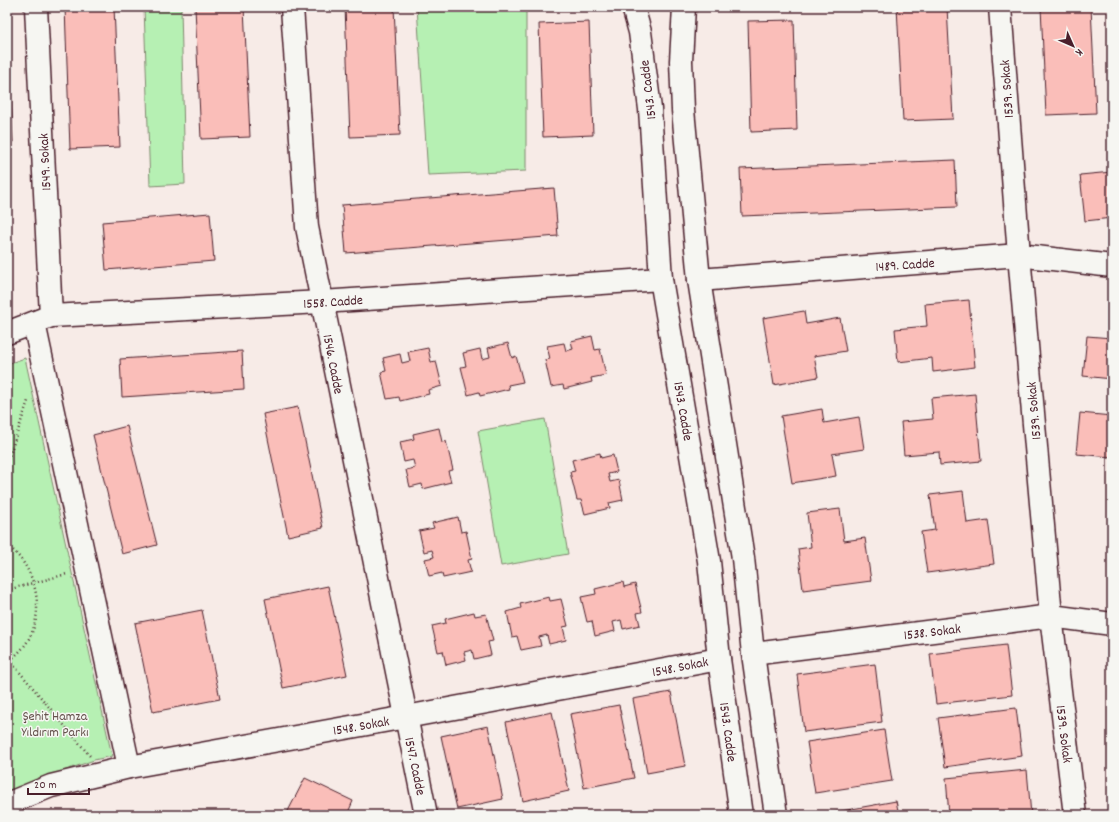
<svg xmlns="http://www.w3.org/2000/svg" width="1119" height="822" font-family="Dekko,sans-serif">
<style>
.green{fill:#b6f0b3;stroke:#80886f}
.building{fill:#fabeb9;stroke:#4a1f2b}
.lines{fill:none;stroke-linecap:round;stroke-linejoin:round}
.minor-casing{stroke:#4a1f2b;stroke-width:25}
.tertiary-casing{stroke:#4a1f2b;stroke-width:25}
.secondary-casing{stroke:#4a1f2b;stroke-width:25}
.path{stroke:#4a1f2b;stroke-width:2.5;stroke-dasharray:1 3;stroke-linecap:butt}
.minor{stroke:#f6f6f2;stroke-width:22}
.tertiary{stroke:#f6f6f2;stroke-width:22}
.secondary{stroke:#f6f6f2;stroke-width:22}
.labels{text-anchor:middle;stroke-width:3;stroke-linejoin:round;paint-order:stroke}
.street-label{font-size:14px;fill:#4a1f2b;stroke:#f6f6f2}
.park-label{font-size:14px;fill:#65534d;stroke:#f6f6f2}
</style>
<rect width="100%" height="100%" fill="#f7ebe7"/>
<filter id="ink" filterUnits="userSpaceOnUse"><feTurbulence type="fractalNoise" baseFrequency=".025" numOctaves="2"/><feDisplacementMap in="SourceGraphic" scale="8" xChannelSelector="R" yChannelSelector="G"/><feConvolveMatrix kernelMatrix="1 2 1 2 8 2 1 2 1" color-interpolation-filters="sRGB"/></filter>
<g filter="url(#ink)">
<g class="green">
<path d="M 144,7 L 181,7 L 185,184 L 150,186 Z"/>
<path d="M 417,7 L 526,7 L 526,171 L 428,175 Z"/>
<path d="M 25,358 L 112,756 L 94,760 L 7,791 L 7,364 Z"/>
<path d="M 545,419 L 568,554 L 501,566 L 478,431 Z"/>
</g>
<g class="building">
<path d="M 7,7 L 13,142 L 7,142 Z"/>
<path d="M 65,7 L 114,7 L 120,147 L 70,149 Z"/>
<path d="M 195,7 L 244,7 L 250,137 L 201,139 Z"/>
<path d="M 345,7 L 394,7 L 400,135 L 350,137 Z"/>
<path d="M 897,7 L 947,7 L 953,119 L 903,121 Z"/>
<path d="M 1041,7 L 1091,7 L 1096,113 L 1046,115 Z"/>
<path d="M 794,20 L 797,130 L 751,132 L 748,21 Z"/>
<path d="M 589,22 L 593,135 L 543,137 L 539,24 Z"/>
<path d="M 955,160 L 957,207 L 742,216 L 740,169 Z"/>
<path d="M 1112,172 L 1112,218 L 1085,221 L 1080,175 Z"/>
<path d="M 554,188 L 558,236 L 346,253 L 342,205 Z"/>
<path d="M 210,213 L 214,261 L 106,270 L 102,222 Z"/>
<path d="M 969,300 L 975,367 L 933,372 L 932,358 L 898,362 L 895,329 L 927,326 L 925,304 Z"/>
<path d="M 804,311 L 806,324 L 840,318 L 846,351 L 814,356 L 818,377 L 774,385 L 763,318 Z"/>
<path d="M 592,336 L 595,350 L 600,349 L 606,375 L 591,378 L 592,382 L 564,389 L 563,385 L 551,387 L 545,360 L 550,359 L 547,346 L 564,343 L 566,351 L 573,349 L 571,341 Z"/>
<path d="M 1087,336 L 1112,338 L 1112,379 L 1083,376 Z"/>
<path d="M 508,343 L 512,358 L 516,356 L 523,382 L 508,385 L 509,389 L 480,396 L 479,392 L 468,395 L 461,367 L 466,366 L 463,353 L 480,349 L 482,359 L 490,357 L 488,348 Z"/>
<path d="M 428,348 L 431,362 L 436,361 L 442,386 L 428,390 L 429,394 L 400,401 L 399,397 L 387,399 L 381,372 L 386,371 L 383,358 L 400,354 L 402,363 L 410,361 L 408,352 Z"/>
<path d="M 242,351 L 244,389 L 122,397 L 120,359 Z"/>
<path d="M 975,394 L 981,461 L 940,465 L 939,452 L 904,455 L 901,422 L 933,419 L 931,398 Z"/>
<path d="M 298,407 L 323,528 L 288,536 L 263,414 Z"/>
<path d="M 822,409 L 824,423 L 859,417 L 864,449 L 832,454 L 836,476 L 792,483 L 781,416 Z"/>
<path d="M 1080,413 L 1112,416 L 1112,457 L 1076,454 Z"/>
<path d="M 127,426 L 157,545 L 122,554 L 93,435 Z"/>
<path d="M 439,428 L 442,442 L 446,441 L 453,470 L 448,471 L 451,482 L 423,489 L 422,484 L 410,487 L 406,470 L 415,468 L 413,460 L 404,462 L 400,442 L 414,439 L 413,434 Z"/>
<path d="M 600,453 L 601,458 L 613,455 L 617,472 L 608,474 L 610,482 L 619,480 L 623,500 L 609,503 L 610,508 L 585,514 L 581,500 L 577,500 L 570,472 L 575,471 L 572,460 Z"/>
<path d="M 963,491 L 967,523 L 988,520 L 994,564 L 927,573 L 921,532 L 935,530 L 930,495 Z"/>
<path d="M 840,509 L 844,541 L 865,538 L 871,581 L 803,590 L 798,549 L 811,547 L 807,513 Z"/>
<path d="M 458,517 L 461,532 L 466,531 L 472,559 L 468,560 L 471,572 L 443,578 L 442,573 L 429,576 L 425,559 L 434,557 L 432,550 L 424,552 L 419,531 L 434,528 L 432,523 Z"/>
<path d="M 623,582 L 624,587 L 635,584 L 642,612 L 637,613 L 640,625 L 623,629 L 621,620 L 613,622 L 615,631 L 595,636 L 592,621 L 587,622 L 581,597 L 596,594 L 595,589 Z"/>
<path d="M 328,586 L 347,675 L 283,688 L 265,599 Z"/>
<path d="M 549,597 L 550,601 L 561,599 L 568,626 L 563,627 L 566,640 L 549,644 L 547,635 L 539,637 L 541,646 L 521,650 L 517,636 L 512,637 L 507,612 L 521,608 L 520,604 Z"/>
<path d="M 202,610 L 220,699 L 153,712 L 135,623 Z"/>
<path d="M 474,612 L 475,616 L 486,614 L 493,641 L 488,642 L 491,655 L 474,659 L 472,650 L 464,652 L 466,660 L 446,665 L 443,651 L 438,652 L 432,626 L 446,623 L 445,619 Z"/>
<path d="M 1006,645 L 1012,695 L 936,704 L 930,654 Z"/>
<path d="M 875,664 L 882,722 L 804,732 L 797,674 Z"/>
<path d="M 671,692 L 685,766 L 647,773 L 633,699 Z"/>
<path d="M 619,705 L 634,778 L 584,788 L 570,714 Z"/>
<path d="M 1016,708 L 1022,756 L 945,767 L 938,718 Z"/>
<path d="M 552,712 L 569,791 L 523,801 L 506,722 Z"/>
<path d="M 488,726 L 503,799 L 457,809 L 441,736 Z"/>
<path d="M 884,730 L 892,781 L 815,793 L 807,742 Z"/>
<path d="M 1027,770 L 1031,815 L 949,815 L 946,778 Z"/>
<path d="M 305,778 L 353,801 L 347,815 L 286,815 Z"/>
<path d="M 896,801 L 899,815 L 819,815 Z"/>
<path d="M 90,810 L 92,815 L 71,815 Z"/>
</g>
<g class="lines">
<defs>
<g id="minor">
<path d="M 36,7 L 51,316"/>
<path d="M 292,7 L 307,227 L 426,815"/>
<path d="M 1000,7 L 1019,255 L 1051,616 L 1075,815"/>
<path d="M 34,323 L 129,767"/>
<path d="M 753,654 L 1051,616 L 1112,624"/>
<path d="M 7,804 L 51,786 L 129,767 L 406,717 L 719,659"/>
</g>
<g id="tertiary">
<path d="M 699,280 L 1019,255 L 1112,266"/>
<path d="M 7,333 L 51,316 L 322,302 L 661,279"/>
</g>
<g id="secondary">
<path d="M 633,7 L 640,32 L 650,109 L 661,279 L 709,561 L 719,659 L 741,815"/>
<path d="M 684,7 L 681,61 L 683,110 L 699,280 L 743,558 L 753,654 L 776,815"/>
</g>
</defs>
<use href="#minor" class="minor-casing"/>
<use href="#tertiary" class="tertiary-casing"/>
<use href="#secondary" class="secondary-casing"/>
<g class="path">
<path d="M 7,463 L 28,401"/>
<path d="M 7,545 C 44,574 50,634 7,662"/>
<path d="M 7,590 L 67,574"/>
<path d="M 7,657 L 90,756"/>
</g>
<use href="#minor" class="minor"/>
<use href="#tertiary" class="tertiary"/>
<use href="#secondary" class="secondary"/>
</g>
</g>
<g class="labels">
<g class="street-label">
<text transform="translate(1006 89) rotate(-94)" y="5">1539. Sokak</text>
<text transform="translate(647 90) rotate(-97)" y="5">1543. Cadde</text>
<text transform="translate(44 162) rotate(-93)" y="5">1549. Sokak</text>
<text transform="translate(905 264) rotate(-4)" y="5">1489. Cadde</text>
<text transform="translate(333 301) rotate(-4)" y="5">1558. Cadde</text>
<text transform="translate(334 364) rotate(79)" y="5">1546. Cadde</text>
<text transform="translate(684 411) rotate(80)" y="5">1543. Cadde</text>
<text transform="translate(1033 411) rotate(-95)" y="5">1539. Sokak</text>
<text transform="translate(932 631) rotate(-7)" y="5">1538. Sokak</text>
<text transform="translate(680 666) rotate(-11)" y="5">1548. Sokak</text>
<text transform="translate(361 725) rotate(-10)" y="5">1548. Sokak</text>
<text transform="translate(729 732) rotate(82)" y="5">1543. Cadde</text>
<text transform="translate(1065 734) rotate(83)" y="5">1539. Sokak</text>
<text transform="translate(416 766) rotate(78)" y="5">1547. Cadde</text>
</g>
<g class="park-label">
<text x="55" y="720">Şehit Hamza<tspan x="55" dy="16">Yıldırım Parkı</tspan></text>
</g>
</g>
<rect width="1119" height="822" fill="none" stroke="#f6f6f2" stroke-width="24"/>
<rect x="12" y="12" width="1095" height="798" fill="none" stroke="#4a1f2b" stroke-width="1.5" filter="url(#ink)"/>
<g transform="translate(1073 46) rotate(135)" stroke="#f6f6f2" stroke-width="3" paint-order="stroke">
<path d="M0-3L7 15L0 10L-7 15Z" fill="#4a1f2b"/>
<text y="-6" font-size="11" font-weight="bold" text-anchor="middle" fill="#4a1f2b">K</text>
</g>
<path d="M28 788v6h61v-6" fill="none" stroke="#4a1f2b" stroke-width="2"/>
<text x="34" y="788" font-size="12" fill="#4a1f2b" stroke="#f6f6f2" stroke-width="3" paint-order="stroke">20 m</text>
</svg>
